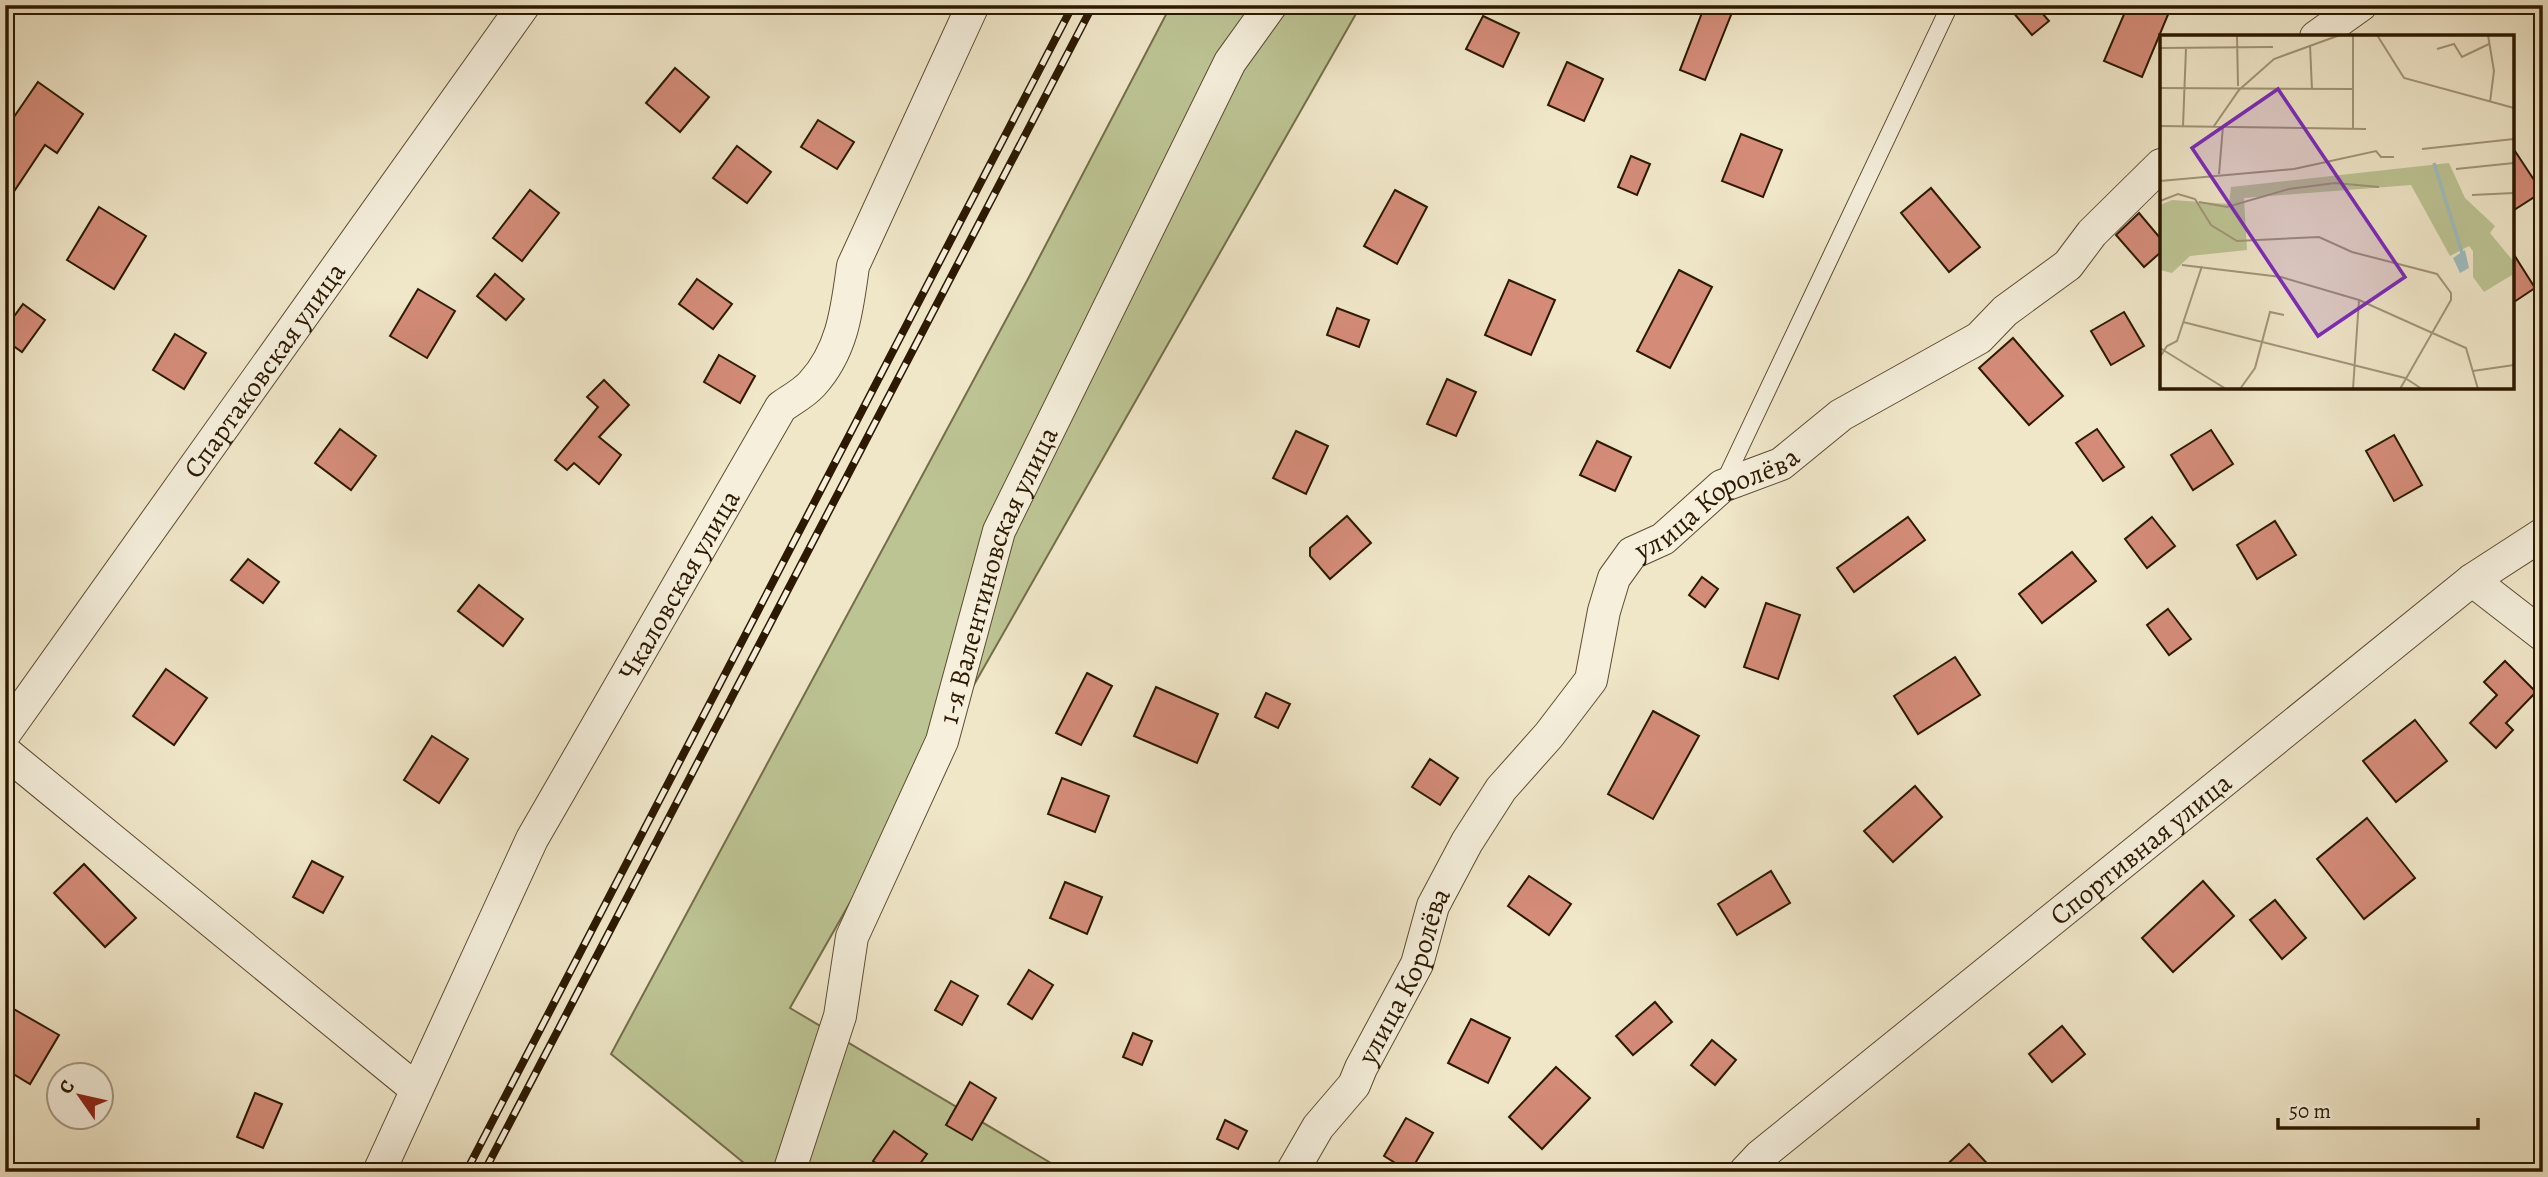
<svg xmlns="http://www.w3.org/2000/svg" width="2548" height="1177" font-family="Alegreya,serif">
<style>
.green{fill:#bdc494;stroke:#746e4a;stroke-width:2}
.building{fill:#d48c79;stroke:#2c1900;stroke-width:2}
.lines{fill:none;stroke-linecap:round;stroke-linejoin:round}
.service-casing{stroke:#5d4c32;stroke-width:18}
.minor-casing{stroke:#5d4c32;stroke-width:34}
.service{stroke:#f5efdc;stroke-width:16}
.minor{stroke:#f5efdc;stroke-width:32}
.rail-casing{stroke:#2c1900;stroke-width:8}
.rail{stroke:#f5efdc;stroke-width:5;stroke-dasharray:16;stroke-linecap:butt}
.labels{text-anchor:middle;stroke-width:5;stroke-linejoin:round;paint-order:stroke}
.street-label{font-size:28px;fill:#2c1900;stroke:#f5efdc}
.inset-river{fill:none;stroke:#9ebebf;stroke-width:3.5}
.inset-road{fill:none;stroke:#a29579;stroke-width:2}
.view{fill:#7b2cbf;fill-opacity:0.15;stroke:#7b2cbf;stroke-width:3.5}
.inset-edge{fill:none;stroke:#2c1900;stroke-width:3.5}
</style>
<rect width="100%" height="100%" fill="#f0e7c9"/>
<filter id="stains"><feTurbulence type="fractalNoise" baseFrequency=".00286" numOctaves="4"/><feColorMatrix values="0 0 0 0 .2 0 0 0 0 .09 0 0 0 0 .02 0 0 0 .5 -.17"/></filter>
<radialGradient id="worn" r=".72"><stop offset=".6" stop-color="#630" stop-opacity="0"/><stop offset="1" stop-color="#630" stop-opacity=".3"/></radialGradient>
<path class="green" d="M 1171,5 L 1361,5 L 790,1008 L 1066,1172 L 755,1172 L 611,1054 L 1029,277 Z"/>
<g class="building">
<path d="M 1705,5 L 1735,5 L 1705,80 L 1680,70 Z"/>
<path d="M 2007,5 L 2035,5 L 2049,21 L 2032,35 Z"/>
<path d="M 2128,5 L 2172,5 L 2142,77 L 2104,61 Z"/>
<path d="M 1483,16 L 1519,33 L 1503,67 L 1466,49 Z"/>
<path d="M 1567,62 L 1603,79 L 1584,121 L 1548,105 Z"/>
<path d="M 675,68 L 709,97 L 680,132 L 646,103 Z"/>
<path d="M 38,82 L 83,114 L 57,153 L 45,145 L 5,205 L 5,130 Z"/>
<path d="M 818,120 L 854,142 L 837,169 L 801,147 Z"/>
<path d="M 1741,134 L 1782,150 L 1763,197 L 1722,181 Z"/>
<path d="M 2511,145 L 2542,192 L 2511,212 Z"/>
<path d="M 737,146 L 771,172 L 747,203 L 713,178 Z"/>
<path d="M 1631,156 L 1650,164 L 1637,195 L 1618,187 Z"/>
<path d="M 1931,188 L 1980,247 L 1949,272 L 1901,213 Z"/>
<path d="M 530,190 L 559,213 L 522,261 L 493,238 Z"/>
<path d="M 1395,190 L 1427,207 L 1397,264 L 1364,246 Z"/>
<path d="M 99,207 L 146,236 L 114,289 L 67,260 Z"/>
<path d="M 2139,213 L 2161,239 L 2161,252 L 2144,267 L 2116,235 Z"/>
<path d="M 2511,250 L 2535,288 L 2511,304 Z"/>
<path d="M 1679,270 L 1712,287 L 1670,368 L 1637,351 Z"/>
<path d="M 495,274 L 524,299 L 506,320 L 477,296 Z"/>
<path d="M 697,279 L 732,304 L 713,329 L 679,304 Z"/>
<path d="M 1509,280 L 1555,300 L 1531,355 L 1485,335 Z"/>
<path d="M 418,289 L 455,311 L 427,358 L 390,336 Z"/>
<path d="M 23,304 L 45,320 L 22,352 L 5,340 L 5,329 Z"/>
<path d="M 1337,308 L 1369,320 L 1359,347 L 1327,335 Z"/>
<path d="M 2124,312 L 2144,346 L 2111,365 L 2091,331 Z"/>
<path d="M 175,334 L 206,353 L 184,389 L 153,370 Z"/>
<path d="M 2013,338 L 2063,396 L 2029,425 L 1979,368 Z"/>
<path d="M 719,355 L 755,376 L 740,403 L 704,382 Z"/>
<path d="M 1447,379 L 1476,392 L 1456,436 L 1427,424 Z"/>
<path d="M 604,380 L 629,405 L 599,437 L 621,455 L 599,484 L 574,463 L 567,470 L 555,460 L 598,407 L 587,397 Z"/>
<path d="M 340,429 L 376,456 L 351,490 L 315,463 Z"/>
<path d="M 2097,429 L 2124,467 L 2103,481 L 2076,443 Z"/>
<path d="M 2211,430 L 2233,464 L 2193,490 L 2171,455 Z"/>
<path d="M 1296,431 L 1328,446 L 1306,494 L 1273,478 Z"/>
<path d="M 2394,435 L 2422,485 L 2394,501 L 2366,451 Z"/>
<path d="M 1597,441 L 1631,457 L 1615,491 L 1580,475 Z"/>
<path d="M 1347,516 L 1371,543 L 1330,579 L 1310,556 L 1310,548 Z"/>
<path d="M 1908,517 L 1925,540 L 1854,592 L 1837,568 Z"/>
<path d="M 2152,517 L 2175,546 L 2147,568 L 2125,539 Z"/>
<path d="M 2275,521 L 2296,555 L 2257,579 L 2237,545 Z"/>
<path d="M 2072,552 L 2096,581 L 2042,623 L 2019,594 Z"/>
<path d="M 248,559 L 279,582 L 263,603 L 231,580 Z"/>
<path d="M 1702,577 L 1718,589 L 1705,607 L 1689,595 Z"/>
<path d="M 479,585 L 523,619 L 503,646 L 458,611 Z"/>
<path d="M 1766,603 L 1800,615 L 1778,679 L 1744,667 Z"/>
<path d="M 2168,609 L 2191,639 L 2169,655 L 2147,625 Z"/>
<path d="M 1955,657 L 1980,695 L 1918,734 L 1894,696 Z"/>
<path d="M 2505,661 L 2536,692 L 2506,723 L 2513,730 L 2496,748 L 2470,723 L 2497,695 L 2484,682 Z"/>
<path d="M 166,669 L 207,698 L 174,745 L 133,716 Z"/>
<path d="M 1087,673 L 1112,686 L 1081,745 L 1056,733 Z"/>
<path d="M 1156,687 L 1218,714 L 1197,763 L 1134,736 Z"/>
<path d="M 1266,693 L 1290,704 L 1278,728 L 1255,717 Z"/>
<path d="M 1653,711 L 1699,736 L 1653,819 L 1608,794 Z"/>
<path d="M 2415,720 L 2447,761 L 2396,802 L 2363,761 Z"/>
<path d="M 432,736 L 468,759 L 439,803 L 404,780 Z"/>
<path d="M 1430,759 L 1458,778 L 1440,805 L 1412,787 Z"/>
<path d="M 1062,778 L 1109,796 L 1095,832 L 1048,814 Z"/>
<path d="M 1915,786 L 1942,817 L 1893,862 L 1864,831 Z"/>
<path d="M 2367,818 L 2415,878 L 2364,919 L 2317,859 Z"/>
<path d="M 312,861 L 343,877 L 323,913 L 293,897 Z"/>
<path d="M 84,864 L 136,918 L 105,947 L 54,893 Z"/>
<path d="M 1771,871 L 1790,903 L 1737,935 L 1718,904 Z"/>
<path d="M 1529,876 L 1571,904 L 1549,935 L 1508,906 Z"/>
<path d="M 2203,881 L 2234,916 L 2173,972 L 2142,938 Z"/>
<path d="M 1065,882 L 1102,897 L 1087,934 L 1050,918 Z"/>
<path d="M 2275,900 L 2306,938 L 2282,959 L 2250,920 Z"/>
<path d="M 1029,970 L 1053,985 L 1032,1019 L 1008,1004 Z"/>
<path d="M 951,981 L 978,996 L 962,1025 L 935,1010 Z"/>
<path d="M 1655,1002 L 1672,1022 L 1633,1055 L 1616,1036 Z"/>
<path d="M 5,1004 L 59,1035 L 30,1084 L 5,1069 Z"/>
<path d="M 1471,1019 L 1510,1038 L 1488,1083 L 1448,1063 Z"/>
<path d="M 2062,1026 L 2085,1054 L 2052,1082 L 2029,1054 Z"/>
<path d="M 1133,1033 L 1152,1041 L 1142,1065 L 1123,1057 Z"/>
<path d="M 1712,1040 L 1736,1060 L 1715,1085 L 1691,1065 Z"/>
<path d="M 1556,1067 L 1590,1098 L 1542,1149 L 1509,1117 Z"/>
<path d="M 970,1082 L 996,1098 L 972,1140 L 946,1125 Z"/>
<path d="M 255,1093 L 282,1104 L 263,1148 L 237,1137 Z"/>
<path d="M 1406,1118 L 1433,1133 L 1410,1172 L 1384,1156 Z"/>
<path d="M 1225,1120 L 1247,1131 L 1238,1149 L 1217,1139 Z"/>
<path d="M 894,1131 L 927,1154 L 914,1172 L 888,1172 L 873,1161 Z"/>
<path d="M 1969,1144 L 1995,1172 L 1939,1172 Z"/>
</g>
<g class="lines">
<defs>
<path id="service" d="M 1723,484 L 1950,5"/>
<g id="minor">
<path d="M 2316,37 L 2361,5"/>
<path d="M 2472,580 L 2543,635"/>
<path id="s1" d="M 5,733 L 524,5"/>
<path d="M 5,752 L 416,1089"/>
<path id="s2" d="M 379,1172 L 532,839 L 781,407 C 791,400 804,393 812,384 C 843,350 847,309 853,266 L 973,5"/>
<path id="s3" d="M 789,1172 L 840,1016 L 852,937 L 942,741 L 999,531 L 1230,62 L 1271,5"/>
<path id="s4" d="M 1292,1172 L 1318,1127 L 1354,1085 L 1361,1068 L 1417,964 L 1433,906 L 1467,842 L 1501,789 L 1549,735 L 1591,680 L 1604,611 L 1614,578 L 1632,553 L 1663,539 L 1722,486 L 1781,464 L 1841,415 L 1979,338 L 2005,311 L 2068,265 L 2092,233 L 2161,165"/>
<path id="s5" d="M 1745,1172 L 1760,1156 L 2472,580 L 2543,534"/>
</g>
</defs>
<use href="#service" class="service-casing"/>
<use href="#minor" class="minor-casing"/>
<use href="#service" class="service"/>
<use href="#minor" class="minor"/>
<defs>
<g id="rail">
<path d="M 466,1172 L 1073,5"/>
<path d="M 484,1172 L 1093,5"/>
</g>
</defs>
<use href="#rail" class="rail-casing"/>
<use href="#rail" class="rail"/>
</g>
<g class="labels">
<g class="street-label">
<text dy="10" stroke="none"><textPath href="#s1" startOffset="446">Спартаковская улица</textPath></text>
<text dy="10" stroke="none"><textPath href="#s4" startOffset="816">улица Королёва</textPath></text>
<text dy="10" stroke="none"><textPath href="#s3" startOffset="635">1-я Валентиновская улица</textPath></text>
<text dy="10" stroke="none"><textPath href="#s2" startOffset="660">Чкаловская улица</textPath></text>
<text dy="10" stroke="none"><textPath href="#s5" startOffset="511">Спортивная улица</textPath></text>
<text dy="10" stroke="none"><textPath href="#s4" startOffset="228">улица Королёва</textPath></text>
</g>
</g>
<g transform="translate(2160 35)">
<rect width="354" height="354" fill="#f0e7c9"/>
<path d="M 289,128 L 305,163 L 335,191 L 330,198 L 353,226 L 352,240 L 324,257 L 313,242 L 313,216 L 309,211 L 290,221 L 251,150 L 84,163 L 87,215 L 30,221 L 12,238 L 0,235 L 0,170 L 12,165 L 69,169 L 71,152 Z" fill="#bdc494"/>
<path d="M 305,215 L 309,233 L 300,238 L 293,223 Z" fill="#9ebebf"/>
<path class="inset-river" d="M 274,128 L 302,218"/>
<path class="inset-road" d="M 77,0 L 78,51M 193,0 L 193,95M 217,0 L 244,43 L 354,73M 328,0 L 334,36 L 330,67M 150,10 L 152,55M 0,13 L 113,12M 277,14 L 294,9 L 302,22 L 329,9M 0,53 L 193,54M 0,91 L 206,94M 23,91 L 26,13M 54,91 L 79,55 L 114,24 L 180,0M 262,114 L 354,104M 296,134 L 354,128M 59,139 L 63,91M 0,146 L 134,134 L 216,116 L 221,122 L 234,122M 312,160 L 354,158M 0,166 L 18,159 L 35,164 L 51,190 L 77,206 L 159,202 L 192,217 L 277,239 L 291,258 L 291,265 L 240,354M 39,167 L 67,172 L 129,154 L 175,148 L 219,152M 22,230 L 121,242 L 199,265 L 306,313 L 318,354M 23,287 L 245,343 L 262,354M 0,313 L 66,354M 0,322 L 7,311 L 17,306 L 42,231M 313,336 L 354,330M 80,354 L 95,333 L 110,277 L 124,280M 193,354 L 199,265"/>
<path class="view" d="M 118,54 L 245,242 L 158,301 L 32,113 Z"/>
<rect width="354" height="354" class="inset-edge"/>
</g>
<rect width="2548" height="1177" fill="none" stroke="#f0e7c9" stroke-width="28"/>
<rect x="7" y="7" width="2534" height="1163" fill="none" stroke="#2c1900" stroke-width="3.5"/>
<rect x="14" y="14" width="2520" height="1149" fill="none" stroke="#2c1900" stroke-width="2"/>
<g transform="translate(80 1096) rotate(304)"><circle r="33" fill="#f5efdc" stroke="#a59984" stroke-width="2"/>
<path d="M0-5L12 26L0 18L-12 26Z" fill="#8f2418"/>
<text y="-10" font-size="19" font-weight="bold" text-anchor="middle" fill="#2c1900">С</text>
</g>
<path d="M2278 1118v10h200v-10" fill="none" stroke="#2c1900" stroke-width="3.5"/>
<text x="2289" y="1118" font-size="21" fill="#2c1900" stroke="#f5efdc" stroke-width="5" paint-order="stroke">50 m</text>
<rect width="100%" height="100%" filter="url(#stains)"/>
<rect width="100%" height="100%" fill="url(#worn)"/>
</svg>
